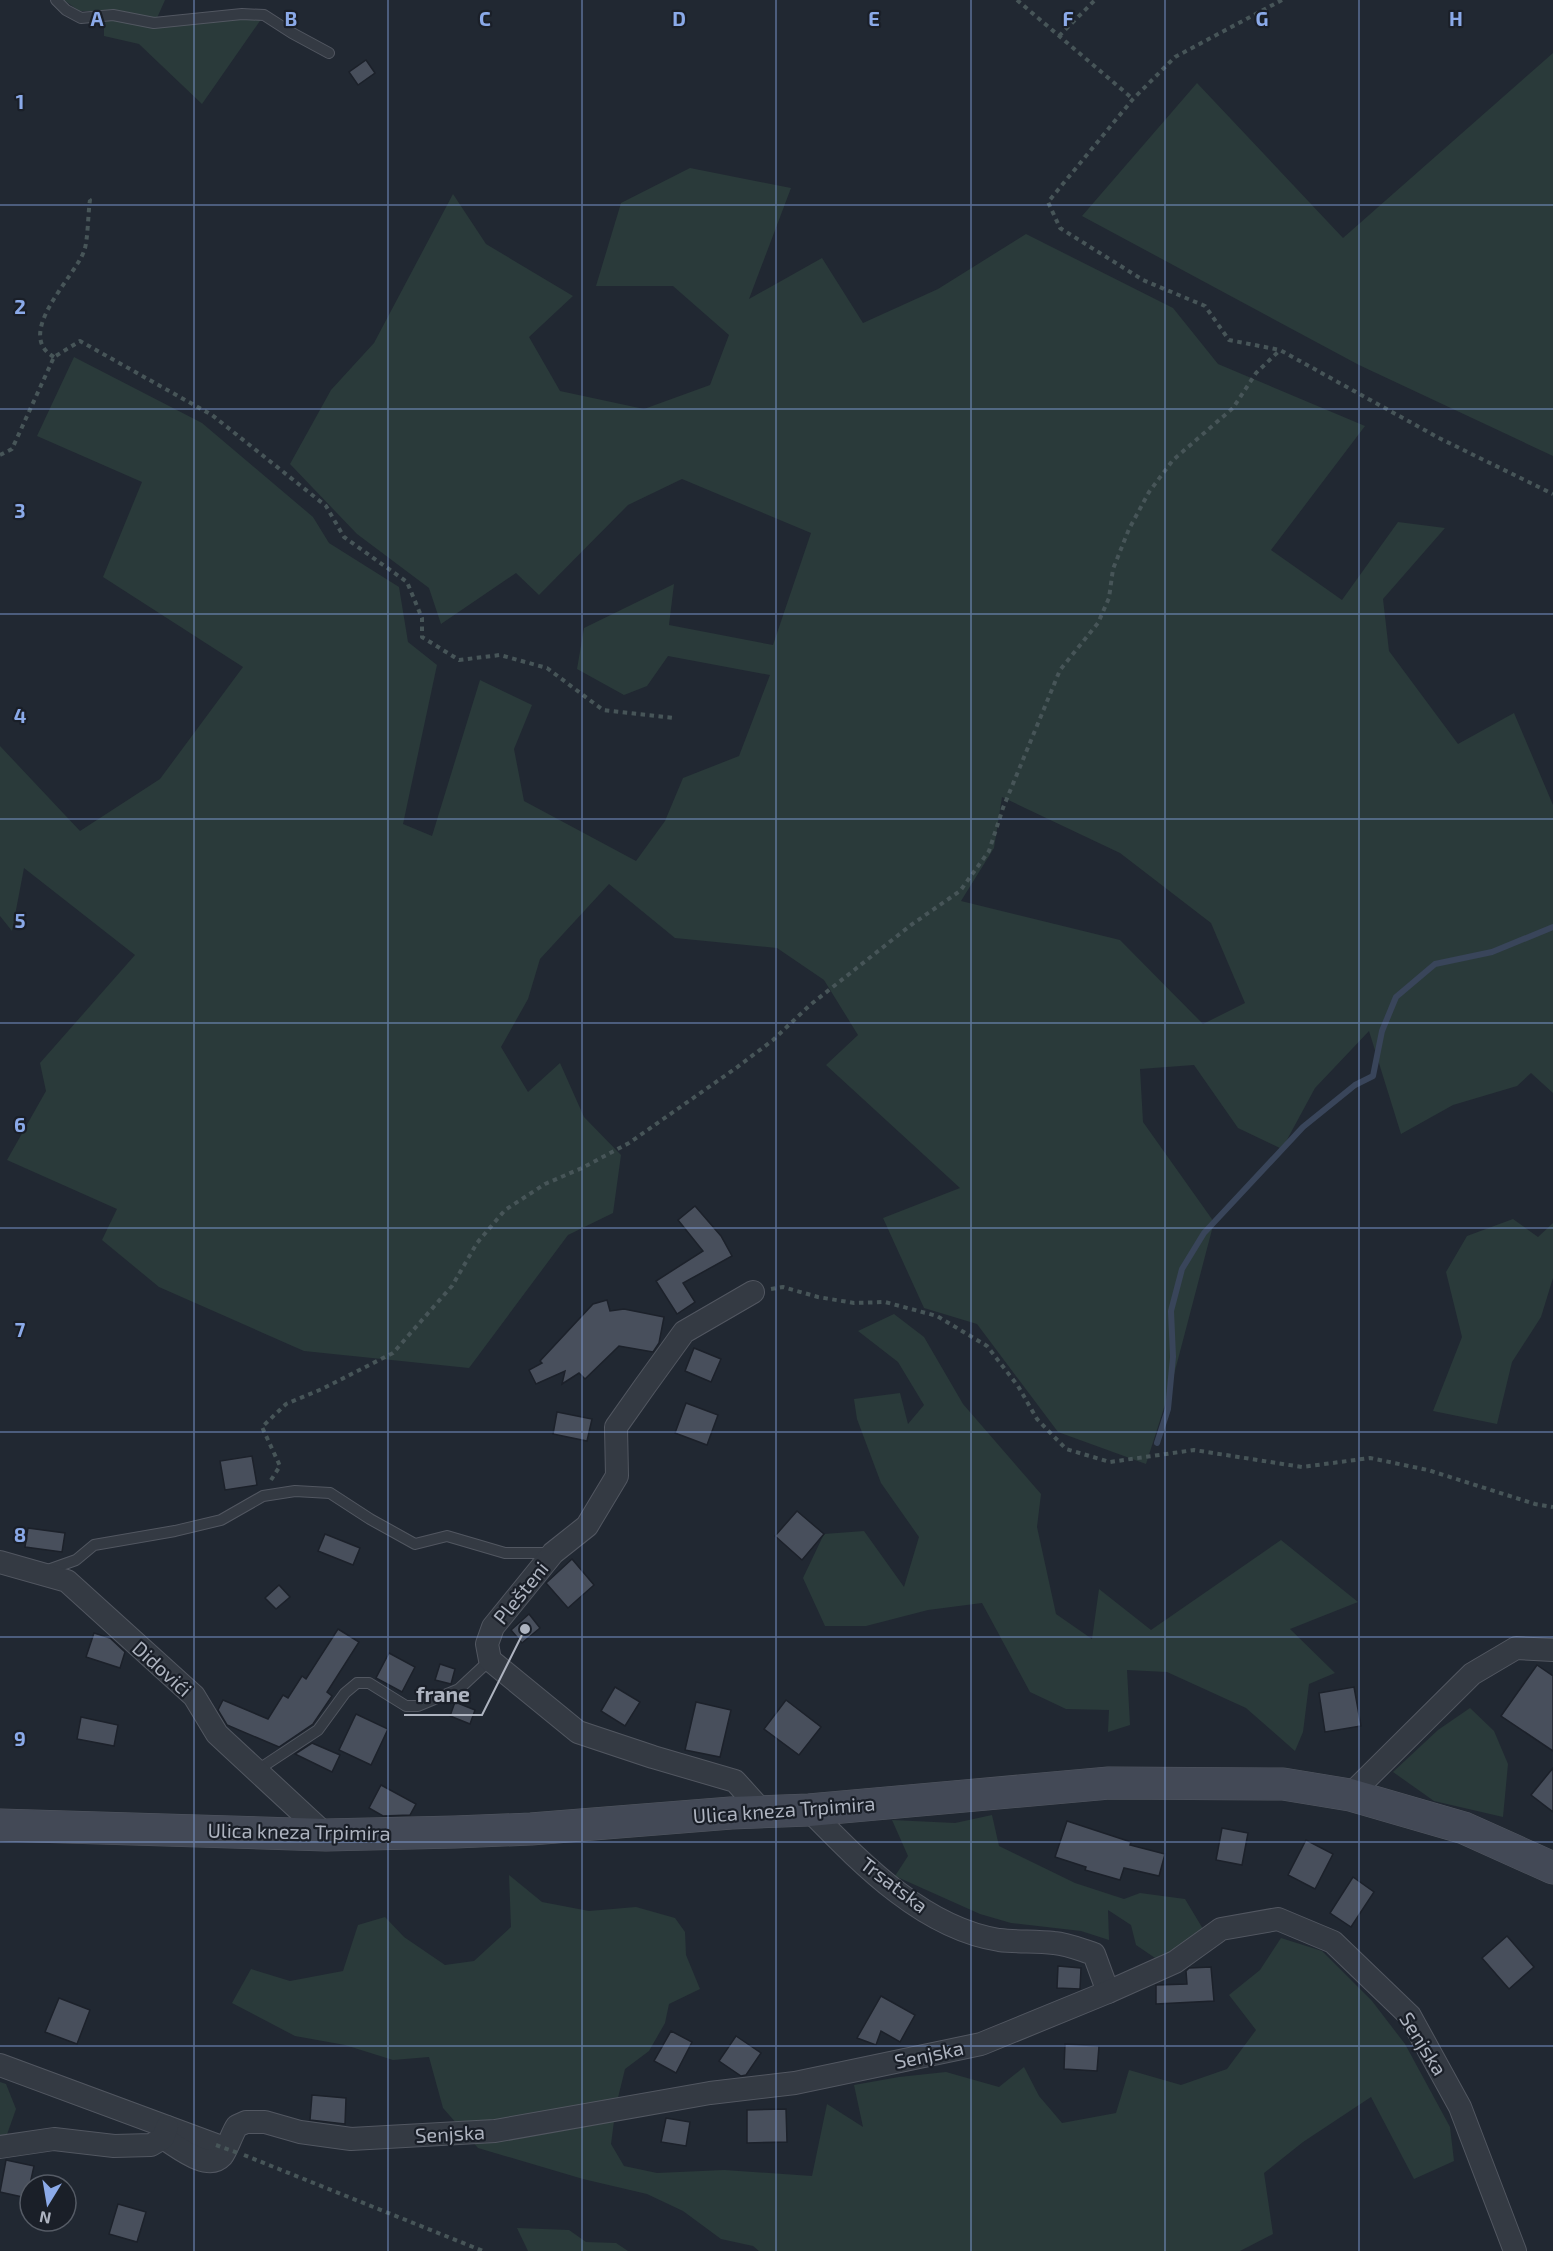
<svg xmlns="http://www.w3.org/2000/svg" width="1553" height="2251" font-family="'Exo 2',sans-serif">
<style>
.green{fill:#2a3a3a;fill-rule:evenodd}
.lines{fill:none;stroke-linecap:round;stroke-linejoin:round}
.stream{stroke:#39455a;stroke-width:6}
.building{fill:#484f5c;stroke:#1c212a;stroke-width:1.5}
.service-casing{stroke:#525761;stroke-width:12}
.minor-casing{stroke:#525761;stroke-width:24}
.secondary-casing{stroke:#525761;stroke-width:33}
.path{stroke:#475558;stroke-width:4;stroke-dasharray:4.5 4.5;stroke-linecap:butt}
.service{stroke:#343a43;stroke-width:10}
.minor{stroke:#343a43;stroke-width:22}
.secondary{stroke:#434956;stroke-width:32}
.path-bridge{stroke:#475558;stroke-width:4;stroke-dasharray:4.5 4.5;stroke-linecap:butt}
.grid{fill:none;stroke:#8baae9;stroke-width:1.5;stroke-opacity:0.55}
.labels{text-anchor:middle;stroke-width:4.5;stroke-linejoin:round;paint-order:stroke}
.street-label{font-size:20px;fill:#aeb4c0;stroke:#1a1f28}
.grid-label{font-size:20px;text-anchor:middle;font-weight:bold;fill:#8baae9;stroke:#1a1f28;stroke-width:4.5;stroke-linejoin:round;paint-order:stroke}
.leader{fill:none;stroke:#aeb4c0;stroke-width:2}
.callout-dot{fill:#aeb4c0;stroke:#1a1f28;stroke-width:2}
.callout-label{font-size:21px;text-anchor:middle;font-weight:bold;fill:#aeb4c0;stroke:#1a1f28;stroke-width:4.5;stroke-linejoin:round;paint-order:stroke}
</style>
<rect width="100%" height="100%" fill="#212832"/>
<g class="green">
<path d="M 64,0 L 165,0 L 157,18 L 113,11 L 79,11 Z"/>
<path d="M 241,18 L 262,18 L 202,104 L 139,44 L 104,36 L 104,23 L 110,20 Z"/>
<path d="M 1553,53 L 1553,456 L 1359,365 L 1082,216 L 1197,83 L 1343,238 Z"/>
<path d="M 690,168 L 791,188 L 749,299 L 822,258 L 863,323 L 938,289 L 1026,234 L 1173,308 L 1218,364 L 1365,426 L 1271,550 L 1342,600 L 1398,522 L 1445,528 L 1383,599 L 1389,651 L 1458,744 L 1514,713 L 1553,805 L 1553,1093 L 1531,1073 L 1517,1086 L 1453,1105 L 1401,1134 L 1369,1031 L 1315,1088 L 1282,1149 L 1238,1128 L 1194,1065 L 1140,1069 L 1143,1122 L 1214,1222 L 1171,1386 L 1146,1464 L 1058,1432 L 977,1324 L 924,1308 L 883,1218 L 960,1188 L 826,1065 L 858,1035 L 824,980 L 777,948 L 675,938 L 609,884 L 540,959 L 528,999 L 501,1047 L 528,1092 L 560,1063 L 584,1117 L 621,1155 L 613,1213 L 568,1235 L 469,1368 L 304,1351 L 159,1287 L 102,1240 L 117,1209 L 7,1160 L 46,1091 L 40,1063 L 135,955 L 24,868 L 12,931 L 0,916 L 0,746 L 80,831 L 160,779 L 243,667 L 103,577 L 142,482 L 37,436 L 74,357 L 202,423 L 313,517 L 329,543 L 399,587 L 408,642 L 437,665 L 403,824 L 432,836 L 480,680 L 532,705 L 514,749 L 524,801 L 636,861 L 665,821 L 683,778 L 739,756 L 770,675 L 668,656 L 647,686 L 624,695 L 577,669 L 584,628 L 674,584 L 669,625 L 773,645 L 811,533 L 682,479 L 628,505 L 539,595 L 516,573 L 441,624 L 429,588 L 357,534 L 290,464 L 331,390 L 374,343 L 453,194 L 486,244 L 573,296 L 529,337 L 560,391 L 644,409 L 710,385 L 729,335 L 673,286 L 596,286 L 621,203 ZM 1002,797 L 1120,853 L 1211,923 L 1245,1003 L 1203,1024 L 1120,940 L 961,901 L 994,848 Z"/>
<path d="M 1513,1219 L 1538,1237 L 1553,1223 L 1553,1278 L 1541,1317 L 1512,1362 L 1497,1424 L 1433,1411 L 1462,1337 L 1446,1272 L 1467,1236 Z"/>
<path d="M 894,1314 L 924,1337 L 963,1404 L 1041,1494 L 1037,1527 L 1056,1614 L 1092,1639 L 1099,1589 L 1151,1630 L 1281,1540 L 1358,1602 L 1290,1629 L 1335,1673 L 1309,1684 L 1303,1732 L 1295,1751 L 1246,1708 L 1167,1672 L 1127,1670 L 1130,1725 L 1108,1732 L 1109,1710 L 1066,1709 L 1030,1692 L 982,1603 L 928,1610 L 866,1626 L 825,1626 L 803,1578 L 824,1534 L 864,1531 L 904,1587 L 919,1537 L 881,1483 L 857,1419 L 854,1399 L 900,1393 L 908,1424 L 924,1405 L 898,1362 L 858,1331 Z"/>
<path d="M 1470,1708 L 1494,1731 L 1508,1764 L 1503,1817 L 1434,1801 L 1393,1772 L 1438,1730 Z"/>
<path d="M 992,1815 L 999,1846 L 1075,1883 L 1124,1899 L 1140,1893 L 1185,1899 L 1203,1929 L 1161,1962 L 1136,1945 L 1131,1925 L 1108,1910 L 1109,1940 L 1081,1931 L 1011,1923 L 980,1914 L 895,1876 L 908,1856 L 892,1820 L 955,1823 Z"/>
<path d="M 509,1875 L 542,1902 L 589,1911 L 636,1907 L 675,1918 L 685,1932 L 686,1955 L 700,1989 L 669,2004 L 665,2023 L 649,2051 L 625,2069 L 616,2106 L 611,2144 L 624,2166 L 657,2173 L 724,2170 L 812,2176 L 827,2104 L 863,2127 L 854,2085 L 899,2077 L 946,2072 L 999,2087 L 1024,2067 L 1039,2096 L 1062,2123 L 1116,2113 L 1129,2070 L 1181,2085 L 1227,2069 L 1256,2030 L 1229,1995 L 1260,1970 L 1281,1938 L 1322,1951 L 1372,2001 L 1405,2044 L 1450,2127 L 1454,2161 L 1414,2179 L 1371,2097 L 1303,2142 L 1264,2173 L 1273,2234 L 1240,2251 L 759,2251 L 753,2246 L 721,2239 L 683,2211 L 647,2194 L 583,2179 L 478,2148 L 443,2108 L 429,2057 L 393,2060 L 345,2045 L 295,2036 L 232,2003 L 251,1969 L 290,1981 L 343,1971 L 358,1925 L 385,1917 L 404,1937 L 445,1965 L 474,1961 L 511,1927 Z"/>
<path d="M 0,2082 L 6,2084 L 16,2109 L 5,2140 L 0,2142 Z"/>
<path d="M 517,2228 L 569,2230 L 586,2242 L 616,2243 L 628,2251 L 528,2251 Z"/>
</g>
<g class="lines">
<path class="stream" d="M 1157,1443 L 1168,1409 L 1173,1357 L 1171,1311 L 1182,1269 L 1204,1233 L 1303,1127 L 1355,1085 L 1373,1076 L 1382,1031 L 1396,997 L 1435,964 L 1492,952 L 1553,927"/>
</g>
<g class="building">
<path d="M 366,60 L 375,73 L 358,85 L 349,72 Z"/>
<path d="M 695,1206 L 721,1236 L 732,1256 L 683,1283 L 695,1302 L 677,1314 L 656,1281 L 703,1251 L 678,1220 Z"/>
<path d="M 607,1300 L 610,1311 L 624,1309 L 664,1317 L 659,1343 L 653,1352 L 619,1346 L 585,1379 L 579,1373 L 562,1384 L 565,1371 L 536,1384 L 529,1370 L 542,1363 L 540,1361 L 593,1304 Z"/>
<path d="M 694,1348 L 721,1359 L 711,1382 L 685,1371 Z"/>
<path d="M 686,1403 L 718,1415 L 707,1445 L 675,1433 Z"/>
<path d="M 557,1412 L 592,1419 L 587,1441 L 553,1434 Z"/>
<path d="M 252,1456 L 257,1485 L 225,1490 L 220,1461 Z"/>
<path d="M 797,1511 L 824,1534 L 802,1560 L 775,1536 Z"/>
<path d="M 28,1528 L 65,1533 L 62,1552 L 25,1547 Z"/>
<path d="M 325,1534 L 360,1548 L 353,1565 L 318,1551 Z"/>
<path d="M 572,1559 L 594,1585 L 568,1608 L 546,1583 Z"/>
<path d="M 279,1585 L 290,1597 L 276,1609 L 265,1598 Z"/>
<path d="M 529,1614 L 540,1628 L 522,1643 L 511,1630 Z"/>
<path d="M 338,1629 L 359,1642 L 327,1692 L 332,1696 L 313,1724 L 279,1747 L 227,1725 L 218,1710 L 223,1700 L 268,1719 L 283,1695 L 288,1698 L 302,1676 L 306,1679 Z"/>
<path d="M 94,1633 L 110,1638 L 125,1652 L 120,1668 L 86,1657 Z"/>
<path d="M 389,1653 L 415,1667 L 402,1692 L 376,1678 Z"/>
<path d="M 440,1664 L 455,1669 L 451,1684 L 435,1680 Z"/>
<path d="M 1537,1665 L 1553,1676 L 1553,1751 L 1501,1716 Z"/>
<path d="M 615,1687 L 640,1702 L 625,1726 L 601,1711 Z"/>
<path d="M 1354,1687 L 1361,1726 L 1325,1732 L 1319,1693 Z"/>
<path d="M 786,1700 L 821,1727 L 799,1755 L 764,1729 Z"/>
<path d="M 455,1702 L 475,1710 L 470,1724 L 450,1716 Z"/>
<path d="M 696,1702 L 731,1710 L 720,1757 L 685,1750 Z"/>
<path d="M 356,1714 L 388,1729 L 371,1765 L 339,1750 Z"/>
<path d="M 81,1717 L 118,1725 L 114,1746 L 77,1739 Z"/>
<path d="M 312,1743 L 340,1755 L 332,1772 L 295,1754 Z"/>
<path d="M 1553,1768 L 1553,1812 L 1531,1795 Z"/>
<path d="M 381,1785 L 416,1804 L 410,1815 L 383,1816 L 369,1808 Z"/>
<path d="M 1067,1821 L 1131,1842 L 1130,1845 L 1165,1854 L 1159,1876 L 1124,1868 L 1120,1880 L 1085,1870 L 1086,1867 L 1055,1857 Z"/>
<path d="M 1222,1828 L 1248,1833 L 1242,1865 L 1216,1860 Z"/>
<path d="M 1306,1840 L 1333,1854 L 1315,1889 L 1288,1875 Z"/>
<path d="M 1353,1877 L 1374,1892 L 1351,1927 L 1330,1913 Z"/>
<path d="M 1507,1936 L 1534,1967 L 1509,1989 L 1482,1958 Z"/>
<path d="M 1058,1966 L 1081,1968 L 1080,1989 L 1057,1988 Z"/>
<path d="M 1211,1967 L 1214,2001 L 1156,2004 L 1156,1985 L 1187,1984 L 1186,1971 L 1189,1968 Z"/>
<path d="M 881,1996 L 915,2015 L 900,2042 L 881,2031 L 876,2045 L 857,2038 Z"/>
<path d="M 59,1998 L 90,2010 L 77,2044 L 45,2032 Z"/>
<path d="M 671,2031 L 692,2042 L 676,2073 L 654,2061 Z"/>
<path d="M 736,2036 L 761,2053 L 746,2075 L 741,2076 L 719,2061 Z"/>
<path d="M 1065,2044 L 1099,2046 L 1097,2071 L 1064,2069 Z"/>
<path d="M 312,2095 L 346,2098 L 345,2124 L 310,2120 Z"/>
<path d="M 786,2109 L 787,2142 L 747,2143 L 747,2110 Z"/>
<path d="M 666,2118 L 690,2122 L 686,2146 L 661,2142 Z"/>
<path d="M 6,2160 L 34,2166 L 27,2198 L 0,2192 Z"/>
<path d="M 118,2204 L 146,2212 L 137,2242 L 109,2234 Z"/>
</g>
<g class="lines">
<defs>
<g id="service">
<path d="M 56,0 L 66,10 L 81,18 L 113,15 L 154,23 L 242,14 L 264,15 L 292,33 L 329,53"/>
<path d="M 45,1571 L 76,1560 L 94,1545 L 175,1531 L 221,1520 L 263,1496 L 295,1491 L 330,1493 L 370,1519 L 415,1544 L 447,1536 L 505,1553 L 553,1553"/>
<path d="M 256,1771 L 318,1730 L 345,1693 L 357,1683 L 369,1683 L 406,1706 L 418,1706 L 459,1689 L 490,1660"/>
</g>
<g id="minor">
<path d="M 753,1292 L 684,1332 L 645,1386 L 616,1427 L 617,1476 L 587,1526 L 553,1553 L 493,1627 L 487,1644 L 490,1660 L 578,1732 L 653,1757 L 735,1781 L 763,1812"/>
<path d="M 0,1562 L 67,1581 L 194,1696 L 217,1734 L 326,1835"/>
<path d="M 1350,1795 L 1472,1674 L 1516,1648 L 1553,1650"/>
<path d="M 809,1810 C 861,1863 923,1928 999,1940 C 1017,1942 1036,1941 1054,1943 C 1068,1944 1081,1950 1094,1954 L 1108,1992"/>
<path d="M 0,2065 L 216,2145"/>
<path d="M 163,2138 C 177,2146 207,2172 222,2156 C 227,2150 232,2133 237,2126 L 246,2122 L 265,2122 L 300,2132 L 351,2139 L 495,2131 L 710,2093 L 795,2083 L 981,2044 L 1108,1992 L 1175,1962 L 1221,1929 L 1278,1919 L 1333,1942 L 1410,2016 L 1460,2107 L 1515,2251"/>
<path d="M 0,2147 L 54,2139 L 114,2146 L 151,2145 L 163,2138 L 167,2127"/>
</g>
<path id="secondary" d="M 0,1825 L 326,1835 L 455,1832 L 531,1829 L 731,1813 L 809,1810 L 1109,1783 L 1283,1784 L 1350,1795 L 1464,1828 L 1553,1868"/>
</defs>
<use href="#service" class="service-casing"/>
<use href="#minor" class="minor-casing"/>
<use href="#secondary" class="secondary-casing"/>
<g class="path">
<path d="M 1017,0 L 1133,99"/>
<path d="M 1282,0 L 1175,57 L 1133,99 L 1048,202 L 1060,228 L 1143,280 L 1205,306 L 1229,340 L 1280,350 L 1439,438 L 1553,494"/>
<path d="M 1059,36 L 1095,0"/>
<path d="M 54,357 C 13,334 75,277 84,251 C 88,242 88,212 90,200 L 87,197"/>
<path d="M 0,455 L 12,449 L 54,357 L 80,341 L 212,415 L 326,506 L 344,537 L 407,582 L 422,618 L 422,637 L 459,660 L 500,655 L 547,668 L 603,710 L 675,718"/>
<path d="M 771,1289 L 783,1287 L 818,1297 L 854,1303 L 885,1302 L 937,1316 L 987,1346 L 1018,1386 L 1037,1419 L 1066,1449 L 1110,1462 L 1194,1450 L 1302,1467 L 1370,1458 L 1428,1470 L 1535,1504 L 1553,1507"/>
<path d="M 271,1480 L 280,1466 L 262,1427 L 286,1404 L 322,1389 L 393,1353 L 452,1286 L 477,1243 L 505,1210 L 545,1184 L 582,1168 L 629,1143 L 736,1068 L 773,1040 L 810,1005 L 911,925 L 960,891 L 989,851 L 1003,808 L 1060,670 L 1098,623 L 1109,598 L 1113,569 L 1129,529 L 1149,492 L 1173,460 L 1233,408 L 1256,373 L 1280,350"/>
<path d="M 244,2155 L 483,2251"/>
</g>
<use href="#service" class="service"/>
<use href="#minor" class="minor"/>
<use href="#secondary" class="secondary"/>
<path class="path-bridge" d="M 216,2145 L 238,2153"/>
</g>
<path class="grid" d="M 194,0 L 194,2251M 388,0 L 388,2251M 582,0 L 582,2251M 776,0 L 776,2251M 971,0 L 971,2251M 1165,0 L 1165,2251M 1359,0 L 1359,2251M 0,205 L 1553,205M 0,409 L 1553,409M 0,614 L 1553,614M 0,819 L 1553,819M 0,1023 L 1553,1023M 0,1228 L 1553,1228M 0,1432 L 1553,1432M 0,1637 L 1553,1637M 0,1842 L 1553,1842M 0,2046 L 1553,2046"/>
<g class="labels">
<g class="street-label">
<text transform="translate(521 1593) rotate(-51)" y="7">Plešteni</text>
<text transform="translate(162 1669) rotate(42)" y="7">Didovići</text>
<text transform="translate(784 1810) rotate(-4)" y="7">Ulica kneza Trpimira</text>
<text transform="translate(299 1832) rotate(1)" y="7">Ulica kneza Trpimira</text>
<text transform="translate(894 1885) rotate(37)" y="7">Trsatska</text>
<text transform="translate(1423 2044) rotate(58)" y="7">Senjska</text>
<text transform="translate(929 2055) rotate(-12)" y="7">Senjska</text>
<text transform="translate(450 2134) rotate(-3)" y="7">Senjska</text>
</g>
</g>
<g class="grid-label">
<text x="97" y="26">A</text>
<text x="291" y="26">B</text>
<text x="485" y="26">C</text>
<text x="679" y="26">D</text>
<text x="874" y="26">E</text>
<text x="1068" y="26">F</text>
<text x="1262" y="26">G</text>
<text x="1456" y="26">H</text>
<text x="20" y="109">1</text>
<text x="20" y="314">2</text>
<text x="20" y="518">3</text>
<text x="20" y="723">4</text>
<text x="20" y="928">5</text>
<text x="20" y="1132">6</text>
<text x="20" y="1337">7</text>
<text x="20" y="1542">8</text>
<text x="20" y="1746">9</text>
</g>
<path class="leader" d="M525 1629L482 1715H404"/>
<circle class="callout-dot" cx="525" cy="1629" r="6"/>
<g class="callout-label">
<text x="443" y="1702">frane</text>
</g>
<g transform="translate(48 2203) rotate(191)"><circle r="28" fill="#1a1f28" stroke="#555b65" stroke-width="1.5"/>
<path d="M0-4.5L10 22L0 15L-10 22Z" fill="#8baae9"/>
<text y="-9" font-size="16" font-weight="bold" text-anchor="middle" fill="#aeb4c0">N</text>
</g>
</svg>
